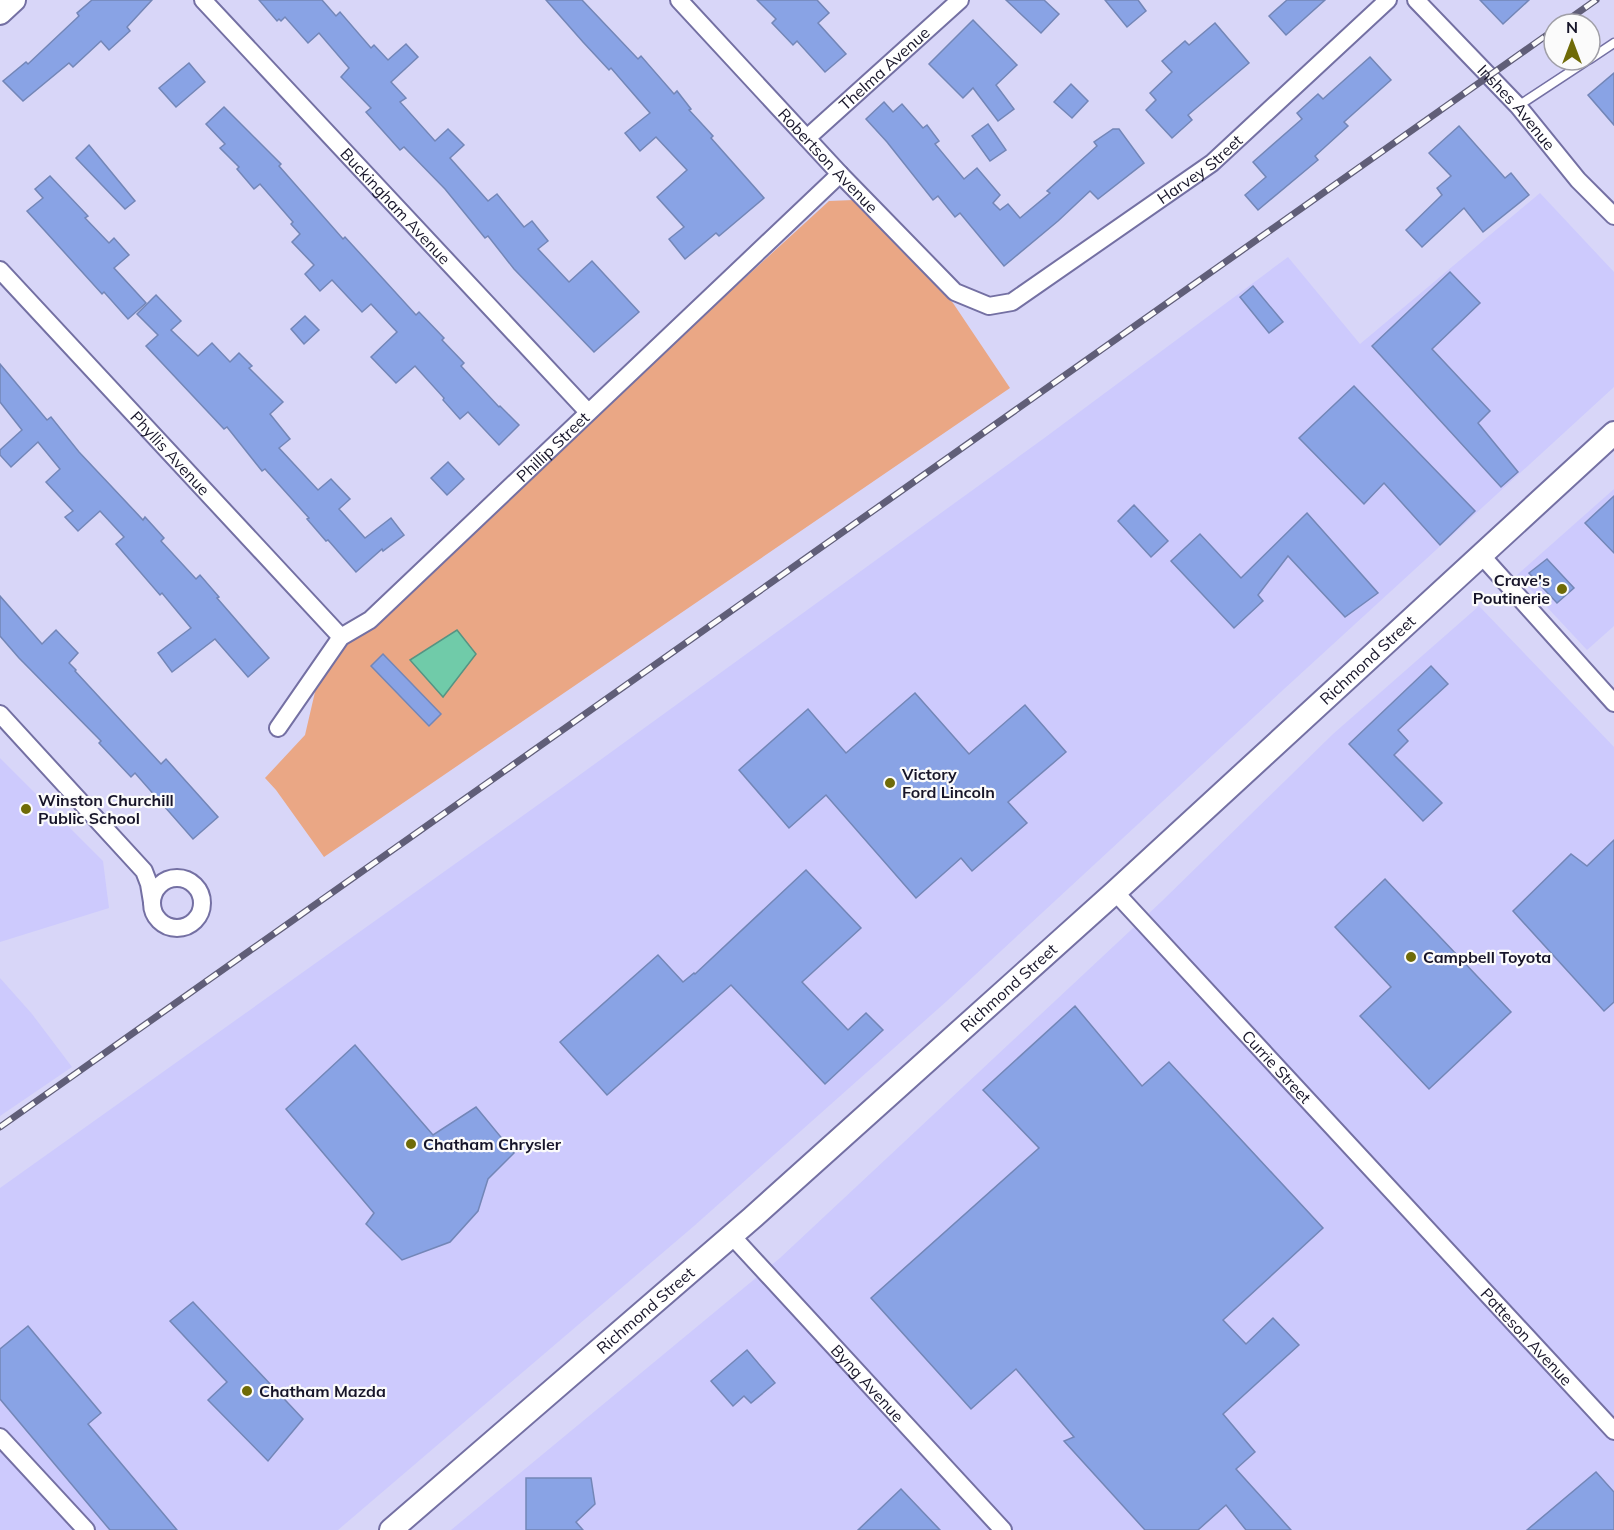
<svg xmlns="http://www.w3.org/2000/svg" width="1614" height="1530" font-family="Mulish,sans-serif">
<style>
.built{fill:#cdcafd}
.green{fill:#eaa785}
.water{fill:#70cba9;stroke:#559483;stroke-width:1.5}
.building{fill:#89a3e5;stroke:#7386b7;stroke-width:1.5}
.lines{fill:none;stroke-linecap:round;stroke-linejoin:round}
.lane-casing{stroke:#7470a3;stroke-width:11}
.street-casing{stroke:#7470a3;stroke-width:20}
.secondary-casing{stroke:#7470a3;stroke-width:26}
.lane{stroke:#fff;stroke-width:8}
.street{stroke:#fff;stroke-width:16}
.secondary{stroke:#fff;stroke-width:22}
.rail-casing{stroke:#605e78;stroke-width:7}
.rail{stroke:#fbfbfb;stroke-width:4.5;stroke-dasharray:14;stroke-linecap:butt}
.poi-dot{fill:#6f6b08;stroke:#fbfbfb;stroke-width:2}
.labels{text-anchor:middle;stroke-width:4.5;stroke-linejoin:round;paint-order:stroke}
.street-label{font-size:16px;fill:#171529;stroke:#fbfbfb}
.poi-label{font-size:16px;font-weight:bold;fill:#171529;stroke:#fbfbfb;text-anchor:start}
</style>
<rect width="100%" height="100%" fill="#d8d6f8"/>
<g class="built">
<path d="M 1540,193 L 1614,272 L 1614,387 L 1283,690 L 948,1000 L 694,1226 L 338,1530 L 0,1530 L 0,1188 L 563,787 L 1043,439 L 1288,257 L 1360,344 Z"/>
<path d="M 1614,489 L 1614,626 L 1587,650 L 1517,575 Z"/>
<path d="M 1479,606 L 1614,747 L 1614,1530 L 451,1530 L 780,1258 L 1162,901 L 1333,734 Z"/>
<path d="M 0,758 L 103,861 L 109,908 L 0,942 Z"/>
<path d="M 0,978 L 32,1014 L 72,1067 L 0,1116 Z"/>
</g>
<path class="green" d="M 854,200 L 953,303 L 1010,388 L 324,857 L 276,790 L 265,778 L 305,735 L 318,679 L 337,651 L 829,201 Z"/>
<path class="water" d="M 457,630 L 476,654 L 443,697 L 410,660 Z"/>
<g class="building">
<path d="M 92,0 L 152,0 L 127,27 L 130,31 L 109,50 L 101,41 L 73,67 L 69,63 L 23,101 L 3,81 L 26,62 L 28,64 L 79,16 L 77,13 Z"/>
<path d="M 259,0 L 322,0 L 336,16 L 340,12 L 371,48 L 374,45 L 388,60 L 406,44 L 418,57 L 391,82 L 406,98 L 400,102 L 435,141 L 448,129 L 464,145 L 450,158 L 488,201 L 497,194 L 524,227 L 532,221 L 548,241 L 538,249 L 569,282 L 592,261 L 639,312 L 594,352 L 514,269 L 488,236 L 485,238 L 445,189 L 404,147 L 400,150 L 366,112 L 371,108 L 341,77 L 349,68 L 319,33 L 308,43 L 285,17 L 281,21 L 279,19 L 277,21 Z"/>
<path d="M 546,0 L 582,0 L 638,59 L 641,56 L 674,94 L 677,91 L 691,109 L 689,110 L 713,136 L 711,138 L 764,198 L 719,236 L 716,233 L 685,259 L 669,239 L 684,227 L 657,197 L 687,170 L 656,137 L 640,151 L 625,133 L 650,113 L 611,68 L 609,70 L 583,42 Z"/>
<path d="M 757,0 L 817,0 L 829,13 L 818,23 L 846,54 L 825,72 L 797,41 L 793,45 L 772,23 L 776,19 Z"/>
<path d="M 1006,0 L 1044,0 L 1059,14 L 1041,33 Z"/>
<path d="M 1105,0 L 1138,0 L 1146,11 L 1127,27 Z"/>
<path d="M 1287,0 L 1325,0 L 1286,35 L 1269,16 Z"/>
<path d="M 1480,0 L 1529,0 L 1503,24 Z"/>
<path d="M 973,20 L 1017,65 L 996,85 L 1014,109 L 998,121 L 973,88 L 963,98 L 929,64 Z"/>
<path d="M 1215,23 L 1249,63 L 1188,115 L 1192,120 L 1172,138 L 1146,110 L 1156,100 L 1150,93 L 1172,72 L 1162,61 L 1185,41 L 1189,45 Z"/>
<path d="M 1370,57 L 1391,80 L 1344,122 L 1348,126 L 1315,156 L 1318,160 L 1258,210 L 1245,195 L 1266,177 L 1253,162 L 1302,119 L 1297,113 L 1318,94 L 1323,99 Z"/>
<path d="M 189,63 L 205,82 L 176,107 L 159,88 Z"/>
<path d="M 1614,73 L 1614,125 L 1588,95 Z"/>
<path d="M 1071,84 L 1088,101 L 1072,118 L 1054,102 Z"/>
<path d="M 884,102 L 893,112 L 902,104 L 923,128 L 927,125 L 939,141 L 935,144 L 964,179 L 977,168 L 1000,195 L 993,203 L 1000,210 L 1008,204 L 1020,218 L 1050,193 L 1047,191 L 1097,146 L 1094,142 L 1113,129 L 1119,129 L 1144,163 L 1098,199 L 1090,191 L 1058,221 L 1004,266 L 960,213 L 955,217 L 938,196 L 933,200 L 887,142 L 866,119 Z"/>
<path d="M 224,107 L 281,164 L 279,166 L 343,239 L 345,237 L 416,315 L 419,312 L 444,338 L 442,340 L 464,363 L 461,366 L 499,407 L 500,406 L 519,425 L 499,445 L 468,412 L 460,419 L 443,400 L 444,398 L 415,366 L 396,383 L 371,357 L 397,332 L 371,304 L 362,312 L 332,280 L 320,291 L 305,274 L 314,265 L 292,242 L 300,234 L 291,224 L 293,222 L 260,184 L 254,189 L 237,169 L 239,167 L 220,148 L 225,144 L 206,124 Z"/>
<path d="M 988,124 L 1006,150 L 990,161 L 972,136 Z"/>
<path d="M 1459,126 L 1505,178 L 1511,173 L 1529,195 L 1483,232 L 1464,208 L 1422,247 L 1406,230 L 1442,195 L 1437,188 L 1451,176 L 1429,153 Z"/>
<path d="M 89,145 L 135,201 L 125,209 L 76,158 Z"/>
<path d="M 50,176 L 88,216 L 85,218 L 109,243 L 114,238 L 129,255 L 114,268 L 146,303 L 128,319 L 104,292 L 102,294 L 27,211 L 43,198 L 35,189 Z"/>
<path d="M 1450,272 L 1480,303 L 1432,349 L 1490,411 L 1478,423 L 1518,472 L 1501,487 L 1372,346 Z"/>
<path d="M 1253,286 L 1283,322 L 1269,333 L 1240,297 Z"/>
<path d="M 156,295 L 181,321 L 171,330 L 198,356 L 212,343 L 230,362 L 239,353 L 252,366 L 249,368 L 283,402 L 270,414 L 290,439 L 279,448 L 318,490 L 331,479 L 350,499 L 339,509 L 365,538 L 391,518 L 404,535 L 383,551 L 382,549 L 356,572 L 328,540 L 326,541 L 307,519 L 309,518 L 265,469 L 262,471 L 227,427 L 224,429 L 146,346 L 158,335 L 137,314 Z"/>
<path d="M 305,316 L 319,330 L 304,344 L 291,329 Z"/>
<path d="M 0,364 L 47,420 L 51,417 L 79,452 L 112,487 L 143,520 L 145,517 L 164,538 L 161,541 L 196,579 L 200,575 L 219,597 L 217,598 L 269,658 L 248,677 L 215,639 L 172,672 L 158,653 L 191,628 L 162,593 L 160,595 L 116,544 L 124,537 L 100,511 L 78,531 L 65,517 L 73,511 L 46,482 L 60,469 L 38,442 L 11,467 L 0,455 L 0,450 L 22,430 L 0,402 Z"/>
<path d="M 1354,386 L 1475,511 L 1440,545 L 1384,483 L 1364,504 L 1299,438 Z"/>
<path d="M 448,462 L 464,479 L 447,495 L 431,478 Z"/>
<path d="M 1614,496 L 1614,553 L 1585,523 Z"/>
<path d="M 1134,505 L 1168,541 L 1151,557 L 1118,521 Z"/>
<path d="M 1307,513 L 1378,593 L 1345,617 L 1288,556 L 1258,595 L 1263,601 L 1234,628 L 1171,561 L 1200,534 L 1241,578 Z"/>
<path d="M 1547,559 L 1574,588 L 1557,603 L 1529,573 Z"/>
<path d="M 0,596 L 42,644 L 56,630 L 78,653 L 69,663 L 76,670 L 75,671 L 161,764 L 166,759 L 218,817 L 193,839 L 135,773 L 131,777 L 99,743 L 101,741 L 19,658 L 0,636 Z"/>
<path d="M 383,654 L 441,714 L 429,726 L 371,666 Z"/>
<path d="M 1431,666 L 1448,684 L 1398,730 L 1408,741 L 1394,755 L 1442,803 L 1423,821 L 1349,744 Z"/>
<path d="M 915,693 L 969,754 L 1025,705 L 1066,752 L 1008,802 L 1027,823 L 972,871 L 961,858 L 916,898 L 826,795 L 789,828 L 739,770 L 808,709 L 846,753 Z"/>
<path d="M 1614,840 L 1614,1002 L 1604,1011 L 1513,911 L 1571,854 L 1587,866 Z"/>
<path d="M 806,870 L 861,928 L 802,982 L 848,1030 L 866,1013 L 883,1030 L 825,1084 L 731,985 L 607,1095 L 560,1042 L 658,955 L 683,982 L 694,973 L 695,974 Z"/>
<path d="M 1385,879 L 1511,1012 L 1429,1089 L 1360,1016 L 1391,987 L 1335,927 Z"/>
<path d="M 1075,1006 L 1142,1086 L 1169,1062 L 1323,1228 L 1223,1320 L 1246,1344 L 1273,1318 L 1299,1345 L 1223,1414 L 1255,1452 L 1236,1469 L 1291,1530 L 1246,1530 L 1226,1505 L 1198,1530 L 1145,1530 L 1064,1441 L 1074,1437 L 1016,1369 L 971,1409 L 871,1298 L 1039,1148 L 983,1090 Z"/>
<path d="M 355,1045 L 433,1135 L 476,1107 L 514,1153 L 488,1179 L 478,1211 L 450,1242 L 402,1260 L 366,1224 L 374,1213 L 286,1109 Z"/>
<path d="M 193,1302 L 303,1419 L 268,1461 L 208,1400 L 227,1382 L 170,1321 Z"/>
<path d="M 28,1326 L 101,1413 L 88,1424 L 177,1530 L 110,1530 L 0,1399 L 0,1349 Z"/>
<path d="M 747,1350 L 775,1383 L 751,1403 L 744,1396 L 733,1406 L 711,1381 Z"/>
<path d="M 1596,1472 L 1614,1492 L 1614,1530 L 1527,1530 Z"/>
<path d="M 526,1478 L 591,1478 L 595,1504 L 576,1522 L 583,1530 L 526,1530 Z"/>
<path d="M 901,1489 L 940,1530 L 858,1530 Z"/>
</g>
<g class="lines">
<defs>
<g id="lane">
<path d="M 1590,59 L 1614,43"/>
<path d="M 1518,106 L 1588,60"/>
</g>
<g id="street">
<path id="s1" d="M 203,0 L 588,412"/>
<path id="s2" d="M 679,0 L 840,174 L 955,292 L 989,306 L 1012,302 L 1212,163 L 1388,0"/>
<path id="s3" d="M 1416,0 L 1518,106 L 1578,180 L 1614,216"/>
<path id="s4" d="M 807,138 L 960,0"/>
<path id="s5" d="M 0,270 L 341,637"/>
<path d="M 1482,556 L 1614,703"/>
<path d="M 0,714 L 144,871 L 149,884 L 152,902"/>
<path id="s6" d="M 278,728 L 341,637 L 370,620 L 840,174"/>
<circle cx="177" cy="903" r="25"/>
<path id="s7" d="M 1115,892 L 1614,1431"/>
<path id="s8" d="M 732,1236 L 1003,1530"/>
<path d="M 0,1437 L 86,1530"/>
</g>
<g id="secondary">
<path d="M 0,13 L 14,0"/>
<path id="s9" d="M 391,1530 L 752,1218 L 1115,892 L 1614,433"/>
</g>
</defs>
<use href="#lane" class="lane-casing"/>
<use href="#street" class="street-casing"/>
<use href="#secondary" class="secondary-casing"/>
<use href="#lane" class="lane"/>
<use href="#street" class="street"/>
<use href="#secondary" class="secondary"/>
<defs>
<g id="rail">
<path d="M 1562,24 L 1596,0"/>
<path d="M 0,1127 L 1554,30"/>
</g>
</defs>
<use href="#rail" class="rail-casing"/>
<use href="#rail" class="rail"/>
</g>
<g class="poi-dot">
<circle cx="1562" cy="589" r="6"/>
<circle cx="890" cy="783" r="6"/>
<circle cx="26" cy="809" r="6"/>
<circle cx="1411" cy="957" r="6"/>
<circle cx="411" cy="1144" r="6"/>
<circle cx="247" cy="1391" r="6"/>
</g>
<g class="labels">
<g class="street-label">
<text dy="6" stroke="none"><textPath href="#s4" startOffset="104">Thelma Avenue</textPath></text>
<text dy="6" stroke="none"><textPath href="#s3" startOffset="147">Inshes Avenue</textPath></text>
<text dy="6" stroke="none"><textPath href="#s2" startOffset="219">Robertson Avenue</textPath></text>
<text dy="6" stroke="none"><textPath href="#s2" startOffset="692">Harvey Street</textPath></text>
<text dy="6" stroke="none"><textPath href="#s1" startOffset="282">Buckingham Avenue</textPath></text>
<text dy="6" stroke="none"><textPath href="#s6" startOffset="396">Phillip Street</textPath></text>
<text dy="6" stroke="none"><textPath href="#s5" startOffset="250">Phyllis Avenue</textPath></text>
<text dy="6" stroke="none"><textPath href="#s9" startOffset="1308">Richmond Street</textPath></text>
<text dy="6" stroke="none"><textPath href="#s9" startOffset="822">Richmond Street</textPath></text>
<text dy="6" stroke="none"><textPath href="#s7" startOffset="238">Currie Street</textPath></text>
<text dy="6" stroke="none"><textPath href="#s9" startOffset="336">Richmond Street</textPath></text>
<text dy="6" stroke="none"><textPath href="#s7" startOffset="606">Patteson Avenue</textPath></text>
<text dy="6" stroke="none"><textPath href="#s8" startOffset="200">Byng Avenue</textPath></text>
</g>
<g class="poi-label">
<text x="1550" y="586" text-anchor="end">Crave's<tspan x="1550" dy="18">Poutinerie</tspan></text>
<text x="902" y="780">Victory<tspan x="902" dy="18">Ford Lincoln</tspan></text>
<text x="38" y="806">Winston Churchill<tspan x="38" dy="18">Public School</tspan></text>
<text x="1423" y="963">Campbell Toyota</text>
<text x="423" y="1150">Chatham Chrysler</text>
<text x="259" y="1397">Chatham Mazda</text>
</g>
</g>
<g transform="translate(1572 42)"><circle r="28" fill="#fbfbfb" stroke="#a09fa7" stroke-width="1.5"/>
<path d="M0-4.5L10 22L0 15L-10 22Z" fill="#6f6b08"/>
<text y="-9" font-size="16" font-weight="bold" text-anchor="middle" fill="#171529">N</text>
</g>
</svg>
